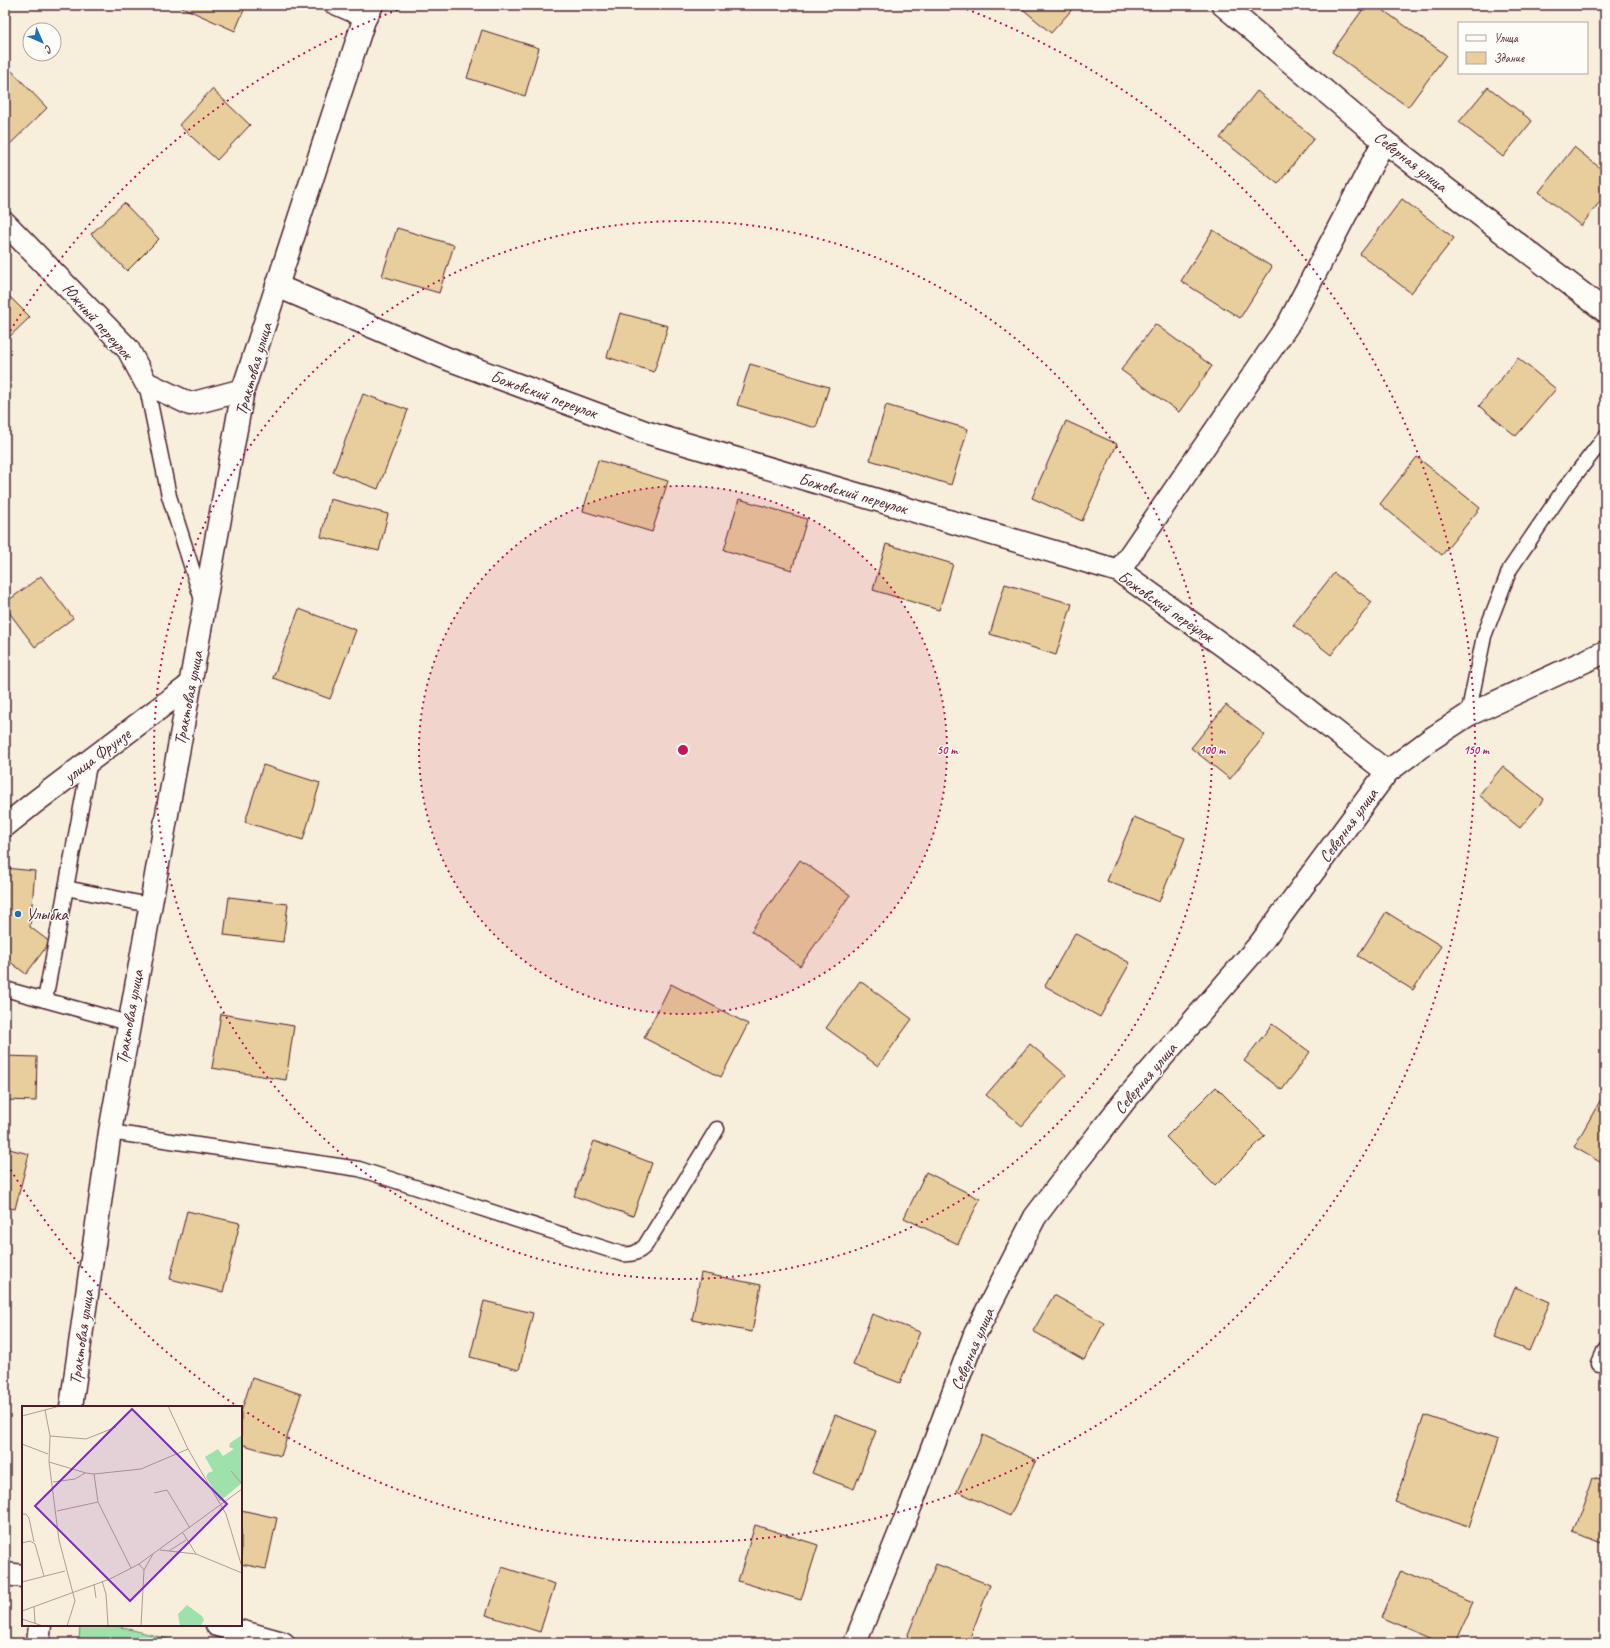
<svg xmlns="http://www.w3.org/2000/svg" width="1610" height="1648" font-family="Caveat,sans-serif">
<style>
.green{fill:#9ee1ac;stroke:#74806c}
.building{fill:#e8ce9d;stroke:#4a1f2b}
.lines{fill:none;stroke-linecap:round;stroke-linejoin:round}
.service-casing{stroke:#4a1f2b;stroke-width:17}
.minor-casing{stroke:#4a1f2b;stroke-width:25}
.tertiary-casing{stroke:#4a1f2b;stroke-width:25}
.service{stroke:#fdfcf7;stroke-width:14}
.minor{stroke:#fdfcf7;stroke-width:22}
.tertiary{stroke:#fdfcf7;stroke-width:22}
.ring{fill:none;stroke:#c2185b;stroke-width:2;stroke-dasharray:2 4}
.poi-dot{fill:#1f6fb2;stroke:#fdfcf7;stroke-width:1.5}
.labels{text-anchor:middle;stroke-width:3;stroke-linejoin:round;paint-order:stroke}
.street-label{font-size:17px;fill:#4a1f2b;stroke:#fdfcf7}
.poi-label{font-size:17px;fill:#4a1f2b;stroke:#fdfcf7;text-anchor:start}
.inset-road{fill:none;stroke:#b29b95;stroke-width:1}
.view{fill:#7b2cbf;fill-opacity:0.15;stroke:#7b2cbf;stroke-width:2}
.inset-edge{fill:none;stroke:#4a1f2b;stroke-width:2}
.centre{fill:#c2185b;stroke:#fdfcf7;stroke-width:2}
.ring-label{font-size:12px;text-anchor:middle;font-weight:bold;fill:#c2185b;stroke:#fdfcf7;stroke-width:3;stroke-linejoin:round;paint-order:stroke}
</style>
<rect width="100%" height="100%" fill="#f7eedc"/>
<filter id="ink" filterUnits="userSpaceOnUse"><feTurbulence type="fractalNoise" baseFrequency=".025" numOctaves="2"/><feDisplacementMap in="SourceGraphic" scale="8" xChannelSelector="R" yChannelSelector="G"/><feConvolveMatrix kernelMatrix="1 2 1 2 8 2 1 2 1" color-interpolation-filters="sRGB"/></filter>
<g filter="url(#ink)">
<path class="green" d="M 80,1625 L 113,1625 L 184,1643 L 79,1643 Z"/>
<g class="building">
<path d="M 177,5 L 246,5 L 235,31 Z"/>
<path d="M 1018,5 L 1076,5 L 1051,33 Z"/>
<path d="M 1366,5 L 1376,5 L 1446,55 L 1408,107 L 1332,52 Z"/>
<path d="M 482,30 L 539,48 L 525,96 L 467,78 Z"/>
<path d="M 9,68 L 47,108 L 5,149 L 5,72 Z"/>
<path d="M 1488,87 L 1532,121 L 1503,157 L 1459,122 Z"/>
<path d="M 212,89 L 250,125 L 217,160 L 179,125 Z"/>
<path d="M 1257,91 L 1314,138 L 1278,184 L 1220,138 Z"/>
<path d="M 1574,147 L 1605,172 L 1605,195 L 1581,226 L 1539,192 Z"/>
<path d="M 1402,199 L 1454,238 L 1411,293 L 1360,254 Z"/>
<path d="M 124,203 L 159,239 L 127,271 L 91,234 Z"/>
<path d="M 397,228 L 454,245 L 439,293 L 382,276 Z"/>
<path d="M 1213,230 L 1272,267 L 1240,318 L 1181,281 Z"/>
<path d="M 5,292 L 30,317 L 5,341 Z"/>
<path d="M 620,313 L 668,326 L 654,372 L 607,357 Z"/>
<path d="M 1155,324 L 1212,366 L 1179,412 L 1121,370 Z"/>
<path d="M 1518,358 L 1556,389 L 1516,436 L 1479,406 Z"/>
<path d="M 750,364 L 829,387 L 816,428 L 737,405 Z"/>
<path d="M 363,394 L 408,410 L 378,489 L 333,472 Z"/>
<path d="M 886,405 L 968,429 L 951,485 L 870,460 Z"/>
<path d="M 1066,421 L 1117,444 L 1082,521 L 1032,498 Z"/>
<path d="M 1417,457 L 1480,508 L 1442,555 L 1380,504 Z"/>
<path d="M 598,460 L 668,481 L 652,532 L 583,511 Z"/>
<path d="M 330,499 L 388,514 L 379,551 L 321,537 Z"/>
<path d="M 739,499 L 807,519 L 792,570 L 724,550 Z"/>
<path d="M 886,544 L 953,564 L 939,610 L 873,590 Z"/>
<path d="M 1334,573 L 1372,602 L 1331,655 L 1293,625 Z"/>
<path d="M 41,576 L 73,618 L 35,647 L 5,607 L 5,603 Z"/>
<path d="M 1005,584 L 1072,604 L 1056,655 L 990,634 Z"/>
<path d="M 299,609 L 356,630 L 330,699 L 273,678 Z"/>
<path d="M 1226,705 L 1265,735 L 1230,779 L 1191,748 Z"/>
<path d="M 263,765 L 320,783 L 303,840 L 245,822 Z"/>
<path d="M 1503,766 L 1544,799 L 1520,828 L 1479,795 Z"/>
<path d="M 1134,817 L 1185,838 L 1159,902 L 1107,881 Z"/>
<path d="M 800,860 L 850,895 L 800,966 L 751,931 Z"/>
<path d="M 5,868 L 35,871 L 30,927 L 50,942 L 26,974 L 5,958 Z"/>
<path d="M 229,897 L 288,904 L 283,942 L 224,935 Z"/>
<path d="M 1386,912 L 1441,946 L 1413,990 L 1358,956 Z"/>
<path d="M 1075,933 L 1130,963 L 1100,1017 L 1045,986 Z"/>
<path d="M 860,981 L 912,1019 L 878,1066 L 826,1028 Z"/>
<path d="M 671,984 L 748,1024 L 721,1077 L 644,1038 Z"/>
<path d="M 221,1014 L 294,1026 L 286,1080 L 212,1068 Z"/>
<path d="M 1272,1024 L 1310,1052 L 1282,1090 L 1244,1061 Z"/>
<path d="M 1605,1031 L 1605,1040 L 1601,1037 Z"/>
<path d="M 1030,1044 L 1066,1075 L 1022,1126 L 986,1095 Z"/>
<path d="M 5,1056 L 37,1057 L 36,1101 L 5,1100 Z"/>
<path d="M 1216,1087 L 1265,1136 L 1215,1186 L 1166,1137 Z"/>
<path d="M 1605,1092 L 1605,1165 L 1574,1147 Z"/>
<path d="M 594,1141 L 652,1163 L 633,1216 L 574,1196 Z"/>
<path d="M 5,1148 L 29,1154 L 15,1209 L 5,1207 Z"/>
<path d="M 926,1172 L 980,1199 L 958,1244 L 904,1218 Z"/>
<path d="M 187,1211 L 240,1223 L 223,1292 L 170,1279 Z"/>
<path d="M 701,1273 L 761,1285 L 752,1332 L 692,1320 Z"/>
<path d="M 1515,1287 L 1550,1302 L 1529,1351 L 1494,1337 Z"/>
<path d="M 1054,1295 L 1104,1323 L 1084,1360 L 1033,1331 Z"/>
<path d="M 484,1301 L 533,1313 L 519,1370 L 470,1357 Z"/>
<path d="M 872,1314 L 920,1332 L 900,1383 L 853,1365 Z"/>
<path d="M 252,1378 L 301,1394 L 281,1456 L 241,1444 L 241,1412 Z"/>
<path d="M 835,1415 L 876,1431 L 854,1489 L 812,1473 Z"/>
<path d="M 1424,1415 L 1498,1440 L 1469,1527 L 1395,1502 Z"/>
<path d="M 983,1435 L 1036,1460 L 1010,1516 L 957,1491 Z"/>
<path d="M 1594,1477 L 1605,1481 L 1605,1544 L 1574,1532 Z"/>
<path d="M 241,1510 L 277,1518 L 266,1569 L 241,1564 Z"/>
<path d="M 755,1525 L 818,1545 L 801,1600 L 738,1581 Z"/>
<path d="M 936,1564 L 990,1585 L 968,1643 L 923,1643 L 907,1637 Z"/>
<path d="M 502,1567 L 555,1584 L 540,1632 L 486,1615 Z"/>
<path d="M 1401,1570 L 1474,1601 L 1455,1643 L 1442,1643 L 1381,1617 Z"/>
</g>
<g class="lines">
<defs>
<g id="service">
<path d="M 330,5 L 364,20"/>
<path d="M 146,383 L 169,496 L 203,603"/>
<path d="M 1468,715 L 1484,636 L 1510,569 L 1565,488 L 1605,437"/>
<path d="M 66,888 L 149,905"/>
<path d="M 5,989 L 128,1023"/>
<path d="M 45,1000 L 90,760"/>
<path d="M 110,1132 L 359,1169 L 622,1254 C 632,1255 638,1253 645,1246 L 717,1129"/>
<path d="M 1599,1363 L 1605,1349"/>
</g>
<g id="minor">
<path d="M 1223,5 L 1384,141 L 1605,311"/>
<path d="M 5,223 L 128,349 L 146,383 L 190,404 L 243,390"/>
<path d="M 277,286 L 448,359 L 645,432 L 1119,571 L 1253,667 L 1387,772"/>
<path d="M 1119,571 L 1289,323 L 1384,141"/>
<path d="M 5,826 L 35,802 L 190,685"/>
<path d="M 5,1574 L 23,1576"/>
<path d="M 217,1625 L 283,1643"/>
<path d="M 855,1643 L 911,1505 L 975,1334 L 1035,1217 L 1076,1163 L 1126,1099 L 1260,944 L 1387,772 L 1431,739 L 1468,715 L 1605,652"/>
</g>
<g id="tertiary">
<path d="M 71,1407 L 110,1132 L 243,390 L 364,20 L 372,5"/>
<path d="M 38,1643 L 40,1625"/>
</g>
</defs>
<use href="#service" class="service-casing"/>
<use href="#minor" class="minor-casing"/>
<use href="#tertiary" class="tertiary-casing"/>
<use href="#service" class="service"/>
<use href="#minor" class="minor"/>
<use href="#tertiary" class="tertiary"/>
</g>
</g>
<circle cx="683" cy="750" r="264" fill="#c2185b" fill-opacity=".12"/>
<g class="ring">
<circle cx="683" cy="750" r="264"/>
<circle cx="683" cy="750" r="529"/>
<path d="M234 1404A793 793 0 0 1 7 1164M7 336A793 793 0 0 1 405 7M961 7A793 793 0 1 1 245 1411"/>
</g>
<circle class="poi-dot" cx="18" cy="914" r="4"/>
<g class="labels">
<g class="street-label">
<text transform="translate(1411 161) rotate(38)" y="6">Северная улица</text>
<text transform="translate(98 321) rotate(48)" y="6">Южный переулок</text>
<text transform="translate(253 369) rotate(-74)" y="6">Трактовая улица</text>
<text transform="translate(544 394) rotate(20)" y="6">Божовский переулок</text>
<text transform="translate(853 493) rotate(16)" y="6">Божовский переулок</text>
<text transform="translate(1166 606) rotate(35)" y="6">Божовский переулок</text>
<text transform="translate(188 698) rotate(-79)" y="6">Трактовая улица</text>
<text transform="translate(97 755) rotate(-37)" y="6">улица Фрунзе</text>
<text transform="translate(1348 825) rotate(-54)" y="6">Северная улица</text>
<text transform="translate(129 1017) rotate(-80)" y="6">Трактовая улица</text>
<text transform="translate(1145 1078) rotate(-50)" y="6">Северная улица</text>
<text transform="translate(81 1337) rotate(-82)" y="6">Трактовая улица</text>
<text transform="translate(972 1349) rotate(-67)" y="6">Северная улица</text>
</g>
<g class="poi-label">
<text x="26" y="920">Улыбка</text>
</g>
</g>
<g transform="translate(22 1406)">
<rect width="220" height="220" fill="#f7eedc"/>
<path d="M 220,29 L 220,77 L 198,95 L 184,71 L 186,67 L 191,65 L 183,51 L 196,43 L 201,50 L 212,43 L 207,41 L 208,37 ZM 165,199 L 180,210 L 182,214 L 179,219 L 158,220 L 156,208 Z" fill="#9ee1ac"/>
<path class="inset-road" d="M 146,0 L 166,43 L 204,108 L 220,161M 23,4 L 28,30 L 27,56 L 64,67 L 72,68 L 119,63 L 166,43M 0,10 L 38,0M 28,30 L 64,33 L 94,21M 0,38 L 26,48M 27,56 L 37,134 L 53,195 L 45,220M 209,65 L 220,78M 72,68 L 76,96 L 109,162M 31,76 L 53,73 L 63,67M 132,87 L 145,84 L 168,122M 35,105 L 76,96M 0,108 L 4,108 L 7,112 L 12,136M 161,127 L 174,148M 0,137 L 8,135 L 13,138 L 22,170M 138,144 L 174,148 L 220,167M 147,145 L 164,134M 117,158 L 122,164 L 119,220M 122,164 L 131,148M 80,175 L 84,188 L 86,219M 0,176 L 43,165M 72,178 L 74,192M 12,200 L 13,217M 0,205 L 88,173 L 117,158 L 220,83M 0,213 L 21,220"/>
<path class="view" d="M 110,3 L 205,98 L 108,195 L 13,100 Z"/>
<rect width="220" height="220" class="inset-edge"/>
</g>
<circle cx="683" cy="750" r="6" class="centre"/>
<g class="ring-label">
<text x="947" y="754">50 m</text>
<text x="1212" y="754">100 m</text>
<text x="1476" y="754">150 m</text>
</g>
<rect width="1610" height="1648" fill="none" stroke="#fdfcf7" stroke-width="20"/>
<rect x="10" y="10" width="1590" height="1628" fill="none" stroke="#4a1f2b" stroke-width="1.5" filter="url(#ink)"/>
<rect x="1458" y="22" width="130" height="52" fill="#fdfcf7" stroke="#b5a4a5"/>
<rect x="1466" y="35" width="20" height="6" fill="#fdfcf7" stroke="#b5a4a5"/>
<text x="1494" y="42" font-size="12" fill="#4a1f2b">Улица</text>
<rect x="1466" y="52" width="20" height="12" fill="#e8ce9d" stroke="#b5a4a5"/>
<text x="1494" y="62" font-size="12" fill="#4a1f2b">Здание</text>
<g transform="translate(42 42) rotate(135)"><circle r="19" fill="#fdfcf7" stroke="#b5a4a5"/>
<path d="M0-3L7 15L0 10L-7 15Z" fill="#1f6fb2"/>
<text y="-6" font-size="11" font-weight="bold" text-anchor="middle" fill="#4a1f2b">С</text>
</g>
</svg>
